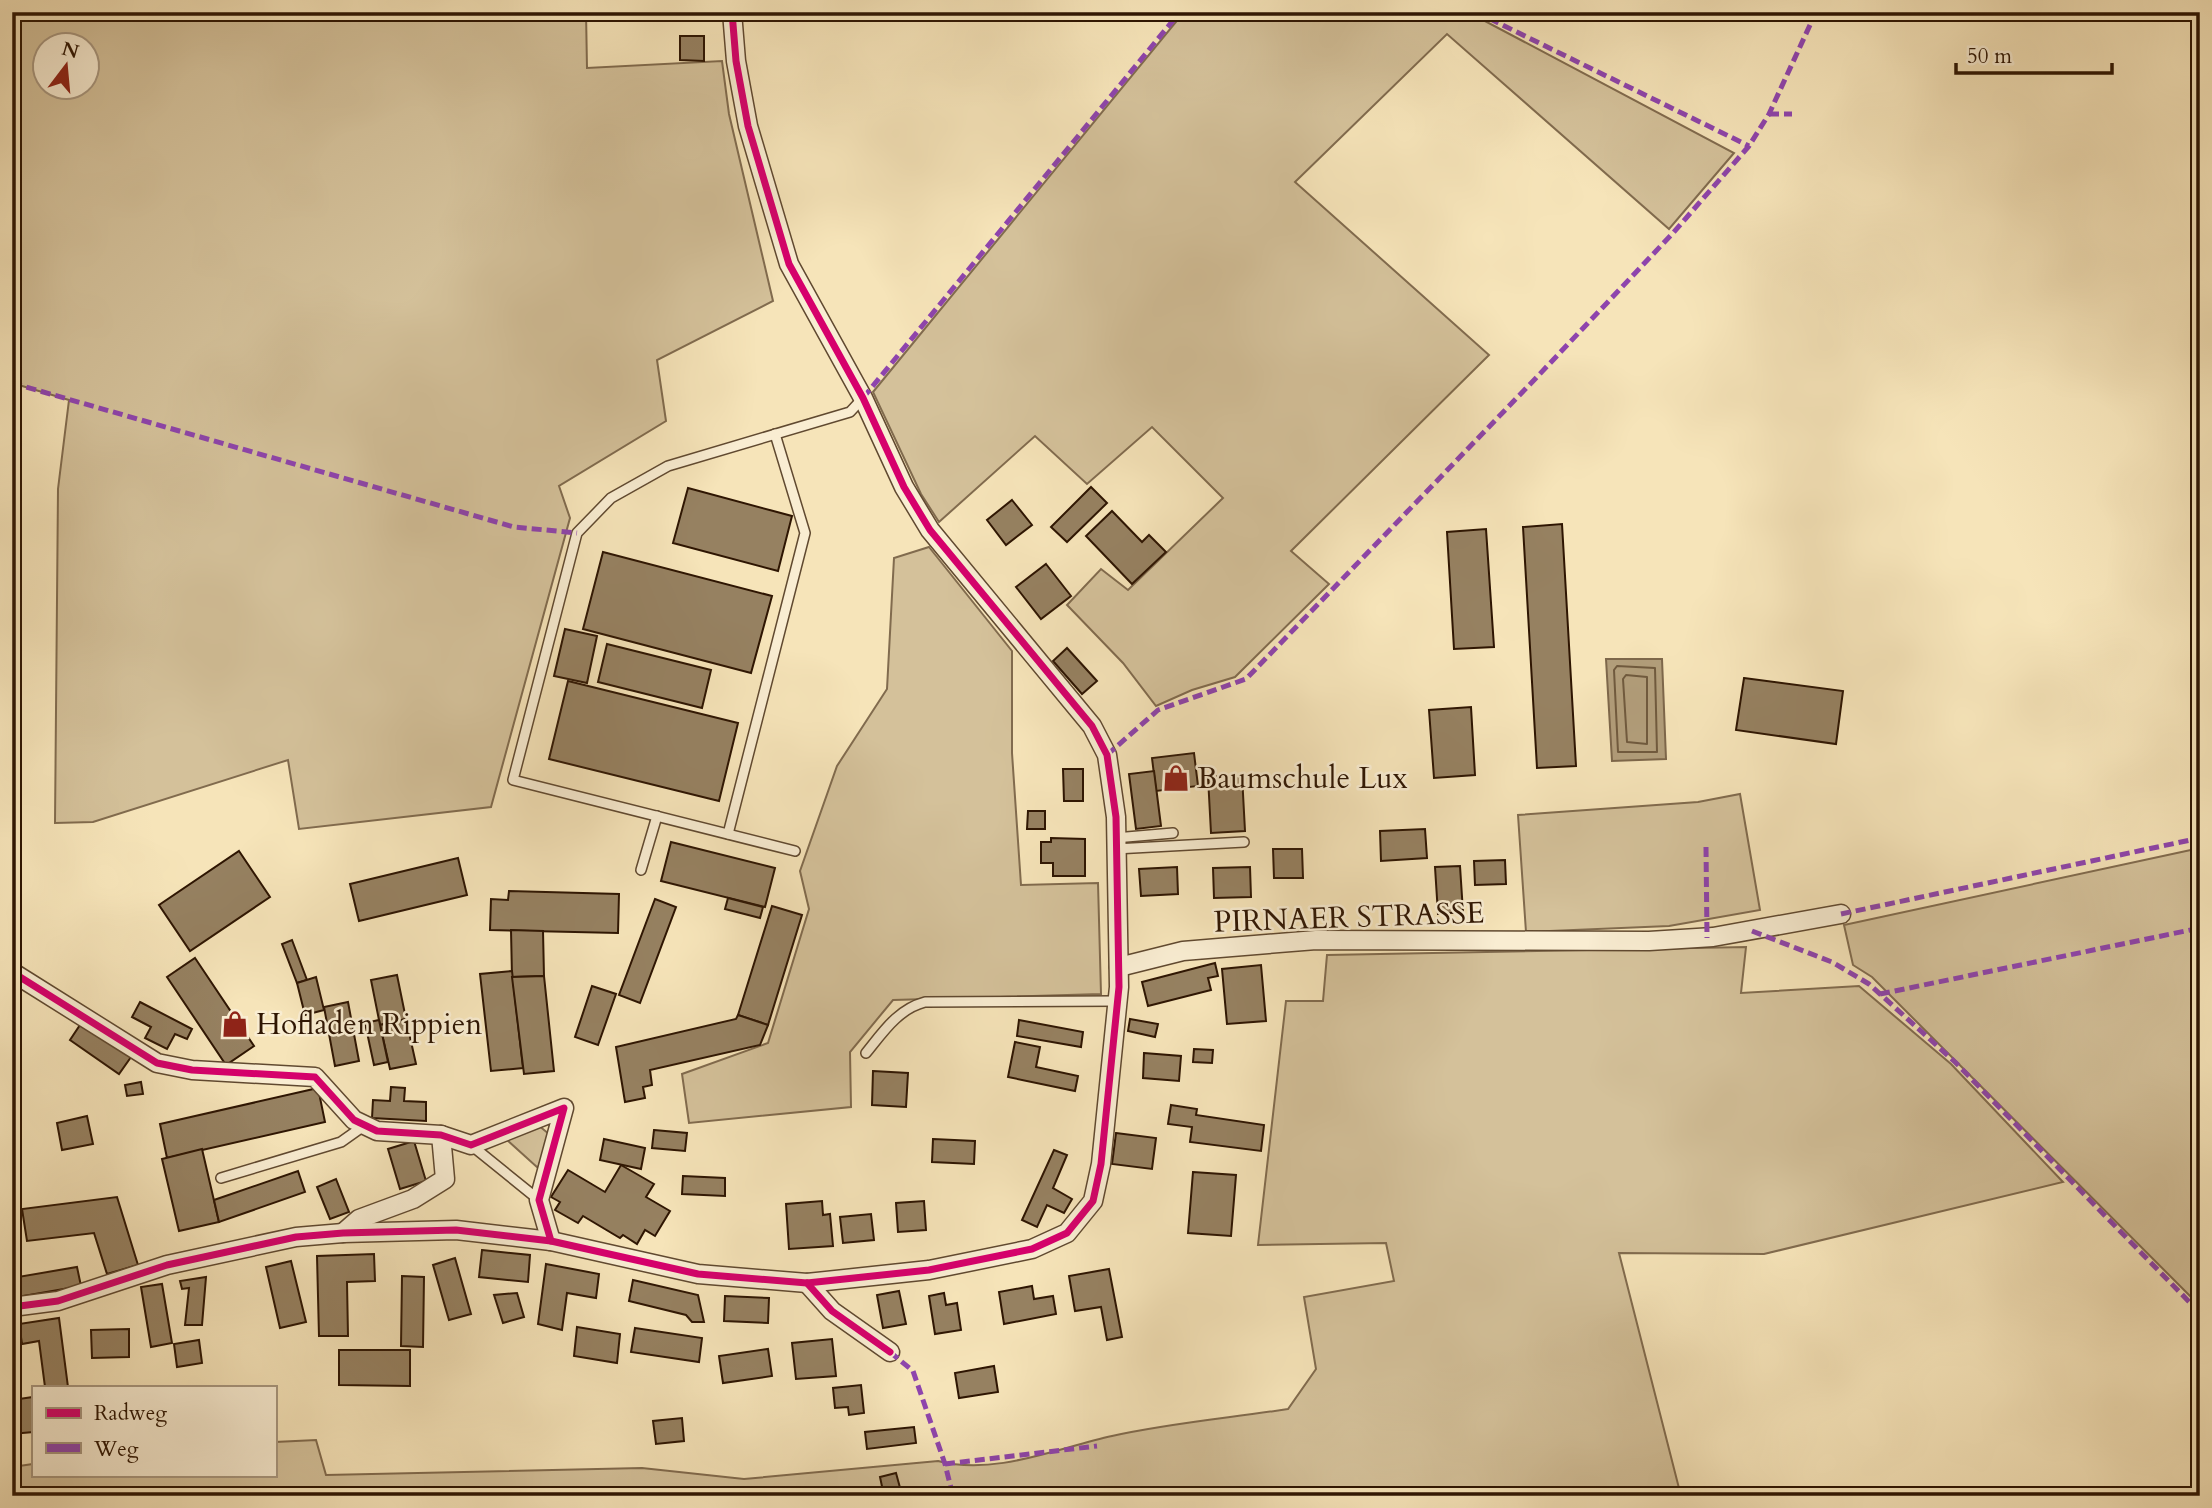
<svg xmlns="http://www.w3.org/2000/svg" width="2212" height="1508" font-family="Cardo,serif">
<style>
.green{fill:#d4c19a;stroke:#816b4e;stroke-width:2;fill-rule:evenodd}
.water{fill:#b29e7b;stroke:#7d674b;stroke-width:2}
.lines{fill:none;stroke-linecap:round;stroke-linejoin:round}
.shore{stroke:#705a3e;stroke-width:2}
.building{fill:#968161;stroke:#2e1502;stroke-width:2}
.lane-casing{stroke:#604930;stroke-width:12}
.street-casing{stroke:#604930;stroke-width:21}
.lane{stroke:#f9edd2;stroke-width:9}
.street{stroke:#f9edd2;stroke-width:18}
.quiet{stroke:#8e44ad;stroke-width:5;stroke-dasharray:10 5;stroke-linecap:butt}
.cycleway-casing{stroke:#f9edd2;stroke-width:11}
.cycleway{stroke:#d6006c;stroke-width:7}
.labels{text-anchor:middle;stroke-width:5;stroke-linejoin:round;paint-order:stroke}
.poi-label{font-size:30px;fill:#2e1502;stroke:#f9edd2;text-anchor:start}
.street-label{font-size:30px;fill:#2e1502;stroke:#f9edd2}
</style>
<rect width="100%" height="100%" fill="#f6e4b9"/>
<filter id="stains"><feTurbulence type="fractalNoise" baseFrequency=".00286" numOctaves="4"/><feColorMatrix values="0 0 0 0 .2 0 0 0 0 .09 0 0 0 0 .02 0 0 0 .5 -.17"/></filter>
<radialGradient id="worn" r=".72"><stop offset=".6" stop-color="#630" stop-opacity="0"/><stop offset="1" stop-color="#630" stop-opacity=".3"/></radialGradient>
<g class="green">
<path d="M 12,12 L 586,12 L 587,68 L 722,61 L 729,114 L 773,301 L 657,360 L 666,421 L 559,486 L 570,518 L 491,807 L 299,829 L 288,760 L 93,822 L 55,823 L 58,489 L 69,400 L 12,383 ZM 46,46 L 88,46 L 88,88 L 46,88 Z"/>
<path d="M 1184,12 L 1468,12 L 1734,153 L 1669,229 L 1447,34 L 1295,182 L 1489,355 L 1291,551 L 1329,584 L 1235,677 L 1192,690 L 1156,706 L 1123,663 L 1067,605 L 1101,569 L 1128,590 L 1223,498 L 1152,427 L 1087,484 L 1035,436 L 939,522 L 921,494 L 873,392 Z"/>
<path d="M 929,547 L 1012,651 L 1012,753 L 1021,885 L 1098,883 L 1101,994 L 893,1000 L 850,1052 L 851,1107 L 689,1123 L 682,1074 L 768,1043 L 809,909 L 800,871 L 837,766 L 887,689 L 894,558 Z"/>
<path d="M 1740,794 L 1760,910 L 1669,926 L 1526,932 L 1518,815 L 1698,802 Z"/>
<path d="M 2200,848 L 2200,1306 L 1872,977 L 1853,965 L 1844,925 Z"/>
<path d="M 1746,947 L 1741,993 L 1859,986 L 1951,1064 L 2063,1182 L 1764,1254 L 1619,1253 L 1681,1496 L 1322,1496 L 1319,1488 L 1273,1496 L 12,1496 L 12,1467 L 33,1464 L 33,1475 L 275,1475 L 275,1442 L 316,1440 L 326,1475 L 642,1468 L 744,1479 L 938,1461 C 995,1476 1057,1448 1112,1436 C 1170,1423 1230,1418 1288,1409 L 1316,1369 L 1304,1297 L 1394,1281 L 1386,1243 L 1258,1245 L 1286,1001 L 1323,1001 L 1327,955 Z"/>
<path d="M 538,1125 L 549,1134 L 538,1168 L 506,1139 Z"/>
</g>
<path class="water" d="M 1606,659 L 1662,659 L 1666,759 L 1612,761 Z"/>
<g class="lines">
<g class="shore">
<path d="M 1617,666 L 1655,668 L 1657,752 L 1618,752 L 1614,670 Z"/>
<path d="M 1626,675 L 1647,677 L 1647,744 L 1627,742 L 1623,679 Z"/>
</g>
</g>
<g class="building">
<path d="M 680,36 L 704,36 L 704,61 L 680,60 Z"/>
<path d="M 1091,487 L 1107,503 L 1067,542 L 1051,527 Z"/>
<path d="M 688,488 L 792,516 L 778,571 L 673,543 Z"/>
<path d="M 1012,500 L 1032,525 L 1006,545 L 987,520 Z"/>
<path d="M 1112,511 L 1142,542 L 1149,535 L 1166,552 L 1132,584 L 1086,536 Z"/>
<path d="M 1562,524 L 1576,766 L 1537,768 L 1523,527 Z"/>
<path d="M 1486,529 L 1494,647 L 1454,649 L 1447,532 Z"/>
<path d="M 603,552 L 772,596 L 751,673 L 583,629 Z"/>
<path d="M 1046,564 L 1071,596 L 1041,619 L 1016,587 Z"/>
<path d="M 565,629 L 597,636 L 587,683 L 554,676 Z"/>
<path d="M 607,644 L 711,670 L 702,708 L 598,682 Z"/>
<path d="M 1067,648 L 1097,681 L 1082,694 L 1053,661 Z"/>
<path d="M 1744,678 L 1843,691 L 1836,744 L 1736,730 Z"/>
<path d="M 568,681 L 738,723 L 719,801 L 549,759 Z"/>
<path d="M 1471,707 L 1475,775 L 1434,778 L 1429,710 Z"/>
<path d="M 1194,753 L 1198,786 L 1156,791 L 1152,758 Z"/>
<path d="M 1063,769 L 1083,769 L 1083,801 L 1064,801 Z"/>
<path d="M 1154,771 L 1161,826 L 1136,829 L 1129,774 Z"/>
<path d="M 1242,775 L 1245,831 L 1211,833 L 1208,777 Z"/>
<path d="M 1028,811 L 1045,811 L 1045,829 L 1027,829 Z"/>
<path d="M 1425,829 L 1427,858 L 1381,861 L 1380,831 Z"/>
<path d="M 1051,838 L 1085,839 L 1085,876 L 1053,876 L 1053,863 L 1041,863 L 1041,842 L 1051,842 Z"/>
<path d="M 671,842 L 775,868 L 765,907 L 661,881 Z"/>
<path d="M 1273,849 L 1302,849 L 1303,878 L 1274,878 Z"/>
<path d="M 239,851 L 270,897 L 190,951 L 159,905 Z"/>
<path d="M 458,858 L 467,895 L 359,921 L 350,884 Z"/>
<path d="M 1505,860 L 1506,884 L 1475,885 L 1474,861 Z"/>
<path d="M 1460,866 L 1463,912 L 1438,914 L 1435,867 Z"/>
<path d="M 1177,867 L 1178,894 L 1141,896 L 1139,869 Z"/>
<path d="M 1250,867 L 1251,897 L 1214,898 L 1213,868 Z"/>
<path d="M 509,891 L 619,894 L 618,933 L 490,930 L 491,899 L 508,900 Z"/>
<path d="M 728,898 L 763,907 L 760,918 L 725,909 Z"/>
<path d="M 655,899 L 676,907 L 640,1003 L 619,995 Z"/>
<path d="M 772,906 L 802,915 L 768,1025 L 738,1015 Z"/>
<path d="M 511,930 L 543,931 L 544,976 L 512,977 Z"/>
<path d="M 292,940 L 307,980 L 297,983 L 282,944 Z"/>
<path d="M 195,958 L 254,1046 L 226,1065 L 167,977 Z"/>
<path d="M 1215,963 L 1218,976 L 1208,978 L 1211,990 L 1148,1006 L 1142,982 Z"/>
<path d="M 1261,965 L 1266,1021 L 1227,1024 L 1222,969 Z"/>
<path d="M 512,971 L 523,1068 L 491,1071 L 480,974 Z"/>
<path d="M 397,975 L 406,1019 L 380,1025 L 371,980 Z"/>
<path d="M 544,976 L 554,1071 L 524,1074 L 512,977 Z"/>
<path d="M 316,977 L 324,1010 L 305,1015 L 297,983 Z"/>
<path d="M 592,986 L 616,994 L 598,1045 L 575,1037 Z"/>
<path d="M 140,1002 L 192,1029 L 187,1039 L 175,1034 L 167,1049 L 145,1038 L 151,1027 L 132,1017 Z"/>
<path d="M 348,1002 L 359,1061 L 335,1066 L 324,1007 Z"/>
<path d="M 738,1015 L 768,1025 L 760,1045 L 650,1070 L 652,1085 L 643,1087 L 645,1098 L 625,1102 L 616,1047 L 736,1019 Z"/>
<path d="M 406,1019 L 416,1064 L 390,1069 L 380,1025 Z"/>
<path d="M 1130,1019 L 1158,1024 L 1155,1037 L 1128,1031 Z"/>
<path d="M 379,1020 L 388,1062 L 374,1065 L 365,1023 Z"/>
<path d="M 1019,1020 L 1083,1032 L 1081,1047 L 1017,1036 Z"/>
<path d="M 82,1022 L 131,1057 L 119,1074 L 70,1040 Z"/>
<path d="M 1015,1042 L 1040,1047 L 1036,1067 L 1078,1076 L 1075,1091 L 1008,1077 Z"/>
<path d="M 1194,1049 L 1213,1050 L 1212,1063 L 1193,1062 Z"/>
<path d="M 1144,1053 L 1181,1056 L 1179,1081 L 1143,1078 Z"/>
<path d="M 873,1071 L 908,1073 L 906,1107 L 872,1105 Z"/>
<path d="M 141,1082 L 143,1094 L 127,1096 L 125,1085 Z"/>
<path d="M 391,1087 L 405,1088 L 404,1101 L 426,1102 L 426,1121 L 372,1118 L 373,1100 L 390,1101 Z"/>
<path d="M 318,1088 L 325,1122 L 167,1158 L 160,1124 Z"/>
<path d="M 1171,1105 L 1197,1109 L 1196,1115 L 1264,1125 L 1261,1151 L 1190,1142 L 1192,1127 L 1168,1124 Z"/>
<path d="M 87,1116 L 93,1144 L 62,1150 L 57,1123 Z"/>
<path d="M 654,1130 L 687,1133 L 685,1151 L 652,1148 Z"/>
<path d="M 1116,1133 L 1156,1138 L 1152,1169 L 1112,1164 Z"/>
<path d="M 604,1139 L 645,1148 L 641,1169 L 600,1160 Z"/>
<path d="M 933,1139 L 975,1141 L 974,1164 L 932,1162 Z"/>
<path d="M 414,1141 L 426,1181 L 400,1189 L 388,1149 Z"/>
<path d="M 202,1149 L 219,1222 L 179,1231 L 162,1159 Z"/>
<path d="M 1054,1150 L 1067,1155 L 1053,1188 L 1072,1199 L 1064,1213 L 1047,1205 L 1037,1227 L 1022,1220 Z"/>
<path d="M 621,1165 L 654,1184 L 646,1197 L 670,1211 L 655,1236 L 645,1230 L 637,1244 L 623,1235 L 620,1238 L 583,1216 L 578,1223 L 555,1210 L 560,1202 L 551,1197 L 568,1170 L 605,1192 Z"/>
<path d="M 298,1171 L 305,1192 L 219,1222 L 214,1200 Z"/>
<path d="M 1193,1172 L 1236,1175 L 1231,1236 L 1188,1233 Z"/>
<path d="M 683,1176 L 725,1178 L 725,1196 L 682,1194 Z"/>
<path d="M 336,1179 L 349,1212 L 330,1219 L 317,1187 Z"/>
<path d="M 117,1197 L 138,1265 L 107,1274 L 94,1233 L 27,1241 L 22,1209 Z"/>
<path d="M 822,1201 L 823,1215 L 830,1214 L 833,1246 L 789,1249 L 786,1204 Z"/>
<path d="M 924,1201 L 926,1230 L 898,1232 L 896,1203 Z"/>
<path d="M 871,1214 L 874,1240 L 843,1243 L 840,1217 Z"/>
<path d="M 482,1250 L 530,1255 L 528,1282 L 479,1277 Z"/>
<path d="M 374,1254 L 375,1281 L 347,1282 L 348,1336 L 319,1336 L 317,1256 Z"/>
<path d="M 455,1258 L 471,1314 L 449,1320 L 433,1265 Z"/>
<path d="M 291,1261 L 306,1322 L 280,1328 L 266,1267 Z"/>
<path d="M 546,1264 L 599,1274 L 596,1298 L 567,1293 L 562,1330 L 538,1324 Z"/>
<path d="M 77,1267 L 81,1286 L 12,1298 L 12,1278 Z"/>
<path d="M 1109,1269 L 1122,1337 L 1107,1340 L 1101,1307 L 1075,1311 L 1069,1276 Z"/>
<path d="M 402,1276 L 424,1277 L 423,1347 L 401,1346 Z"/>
<path d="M 206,1277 L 202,1325 L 185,1325 L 189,1288 L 182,1289 L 180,1281 Z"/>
<path d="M 633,1280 L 698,1295 L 704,1322 L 692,1322 L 686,1315 L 629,1301 Z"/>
<path d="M 162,1284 L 172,1343 L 151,1347 L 141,1287 Z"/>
<path d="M 1032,1286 L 1034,1299 L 1053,1296 L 1056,1314 L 1004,1324 L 999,1292 Z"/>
<path d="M 899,1291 L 906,1324 L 883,1328 L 877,1295 Z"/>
<path d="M 517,1293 L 524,1317 L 503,1323 L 494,1295 Z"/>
<path d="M 944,1293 L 946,1305 L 957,1303 L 961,1330 L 935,1334 L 929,1296 Z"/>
<path d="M 725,1296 L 769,1298 L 768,1323 L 724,1321 Z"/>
<path d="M 59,1318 L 68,1387 L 45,1387 L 39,1341 L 22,1344 L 19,1324 Z"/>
<path d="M 577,1327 L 620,1334 L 617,1363 L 574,1356 Z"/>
<path d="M 635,1328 L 702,1338 L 699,1362 L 631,1352 Z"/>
<path d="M 129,1329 L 129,1357 L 92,1358 L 91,1330 Z"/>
<path d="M 832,1339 L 836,1376 L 796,1379 L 792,1343 Z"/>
<path d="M 199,1340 L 202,1363 L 177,1367 L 174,1344 Z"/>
<path d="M 768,1349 L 772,1376 L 723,1383 L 719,1356 Z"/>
<path d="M 339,1350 L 410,1350 L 410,1386 L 339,1385 Z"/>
<path d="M 994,1366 L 998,1392 L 959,1398 L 955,1373 Z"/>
<path d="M 861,1385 L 864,1413 L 849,1415 L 848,1407 L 835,1408 L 833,1388 Z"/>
<path d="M 33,1397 L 33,1432 L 12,1434 L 12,1400 Z"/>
<path d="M 682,1418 L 684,1441 L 656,1444 L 653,1421 Z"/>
<path d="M 914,1427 L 916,1443 L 867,1449 L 865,1432 Z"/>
<path d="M 896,1473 L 902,1495 L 884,1496 L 880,1477 Z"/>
</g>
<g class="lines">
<defs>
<g id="lane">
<path d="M 728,834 L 805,533 L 775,434"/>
<path d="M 1115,838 L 1173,833"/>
<path d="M 1115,849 L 1244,842"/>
<path d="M 795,851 L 513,780 L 577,533 L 611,498 L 668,466 L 850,412 L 863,398"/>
<path d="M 641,870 L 657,816"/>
<path d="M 866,1053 C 883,1032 898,1009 925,1002 L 1117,1001"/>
<path d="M 471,1145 L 539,1200"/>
<path d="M 221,1178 L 341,1142 L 365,1125"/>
</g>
<g id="street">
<path d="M 1119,967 L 1183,951 L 1316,940 L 1649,941 L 1713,937 L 1841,914"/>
<path d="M 12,972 L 157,1063 L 192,1070 L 315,1077 L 354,1120 L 377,1131 L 441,1135 L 471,1145 L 564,1108 L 539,1200 L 551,1241"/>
<path d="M 343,1233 L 359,1219 L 413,1199 L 445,1179 L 441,1135"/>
<path d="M 807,1283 L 832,1311 L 890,1352"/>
<path d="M 12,1307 L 58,1301 L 167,1265 L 296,1237 L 343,1233 L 456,1230 L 551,1241 L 698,1274 L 807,1283 L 929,1270 L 1032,1249 L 1067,1233 L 1093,1201 L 1101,1164 L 1119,987 L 1116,817 L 1107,755 L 1092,726 L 930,530 L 904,487 L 863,398 L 789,264 L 748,126 L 736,61 L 732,12"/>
</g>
</defs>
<use href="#lane" class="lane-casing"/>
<use href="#street" class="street-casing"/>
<use href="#lane" class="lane"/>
<use href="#street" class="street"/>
<g class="quiet">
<path d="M 1476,12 L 1749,146"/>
<path d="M 1769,114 L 1792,114"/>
<path d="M 12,383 L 514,527 L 577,533"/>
<path d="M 863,398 L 1180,12"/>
<path d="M 1107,755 L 1158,710 L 1246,679 L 1536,378 L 1673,233 L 1749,146 L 1769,114 L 1816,12"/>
<path d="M 1706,847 L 1707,938"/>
<path d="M 1841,914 L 2200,838"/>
<path d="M 1752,931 L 1832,962 L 1869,984 L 1955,1062 L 2200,1313"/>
<path d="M 1880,994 L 2200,928"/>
<path d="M 890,1352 L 913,1371 L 945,1464 L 953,1496"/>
<path d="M 945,1464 L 1097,1446"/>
</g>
<defs>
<g id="cycleway">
<path d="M 12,972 L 157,1063 L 192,1070 L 315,1077 L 354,1120 L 377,1131 L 441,1135 L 471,1145 L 564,1108 L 539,1200 L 551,1241"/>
<path d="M 807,1283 L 832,1311 L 890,1352"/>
<path d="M 12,1307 L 58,1301 L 167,1265 L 296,1237 L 343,1233 L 456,1230 L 551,1241 L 698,1274 L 807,1283 L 929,1270 L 1032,1249 L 1067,1233 L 1093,1201 L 1101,1164 L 1119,987 L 1116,817 L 1107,755 L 1092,726 L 930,530 L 904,487 L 863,398 L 789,264 L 748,126 L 736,61 L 732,12"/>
</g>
</defs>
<use href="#cycleway" class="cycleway-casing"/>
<use href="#cycleway" class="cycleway"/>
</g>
<defs>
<symbol id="shop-bare" viewBox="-9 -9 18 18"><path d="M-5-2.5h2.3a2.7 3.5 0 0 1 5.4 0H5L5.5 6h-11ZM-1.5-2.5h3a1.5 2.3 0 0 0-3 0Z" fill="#8f2418" stroke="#f9edd2" stroke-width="2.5" paint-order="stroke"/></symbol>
</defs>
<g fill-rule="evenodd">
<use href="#shop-bare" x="1157" y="759" width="38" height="38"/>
<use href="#shop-bare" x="216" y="1005" width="38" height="38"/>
</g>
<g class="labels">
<g class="poi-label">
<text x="1197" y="788">Baumschule Lux</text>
<text x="256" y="1034">Hofladen Rippien</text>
</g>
<g class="street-label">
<text transform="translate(1349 917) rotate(-2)" y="10">PIRNAER STRASSE</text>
</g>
</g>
<rect width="2212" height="1508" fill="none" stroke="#f6e4b9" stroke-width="42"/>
<rect x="14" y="14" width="2184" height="1480" fill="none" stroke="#2e1502" stroke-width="3.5"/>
<rect x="21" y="21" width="2170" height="1466" fill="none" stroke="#2e1502" stroke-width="2"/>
<rect x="32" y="1386" width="245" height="91" fill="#f9edd2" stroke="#a8977f" stroke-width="2"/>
<rect x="46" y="1408" width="35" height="10" fill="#d6006c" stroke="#a8977f" stroke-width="2"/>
<text x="94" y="1420" font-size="21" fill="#2e1502">Radweg</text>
<rect x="46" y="1443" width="35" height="10" fill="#8e44ad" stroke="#a8977f" stroke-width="2"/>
<text x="94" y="1456" font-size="21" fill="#2e1502">Weg</text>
<g transform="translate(66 66) rotate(16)"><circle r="33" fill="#f9edd2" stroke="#a8977f" stroke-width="2"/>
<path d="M0-5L12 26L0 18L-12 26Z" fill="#8f2418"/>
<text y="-10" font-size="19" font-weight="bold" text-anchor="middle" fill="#2e1502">N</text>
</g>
<path d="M1956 63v10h156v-10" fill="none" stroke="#2e1502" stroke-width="3.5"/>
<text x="1967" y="63" font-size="21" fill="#2e1502" stroke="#f9edd2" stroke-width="5" paint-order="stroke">50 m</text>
<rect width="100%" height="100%" filter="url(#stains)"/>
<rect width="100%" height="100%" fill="url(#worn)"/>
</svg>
